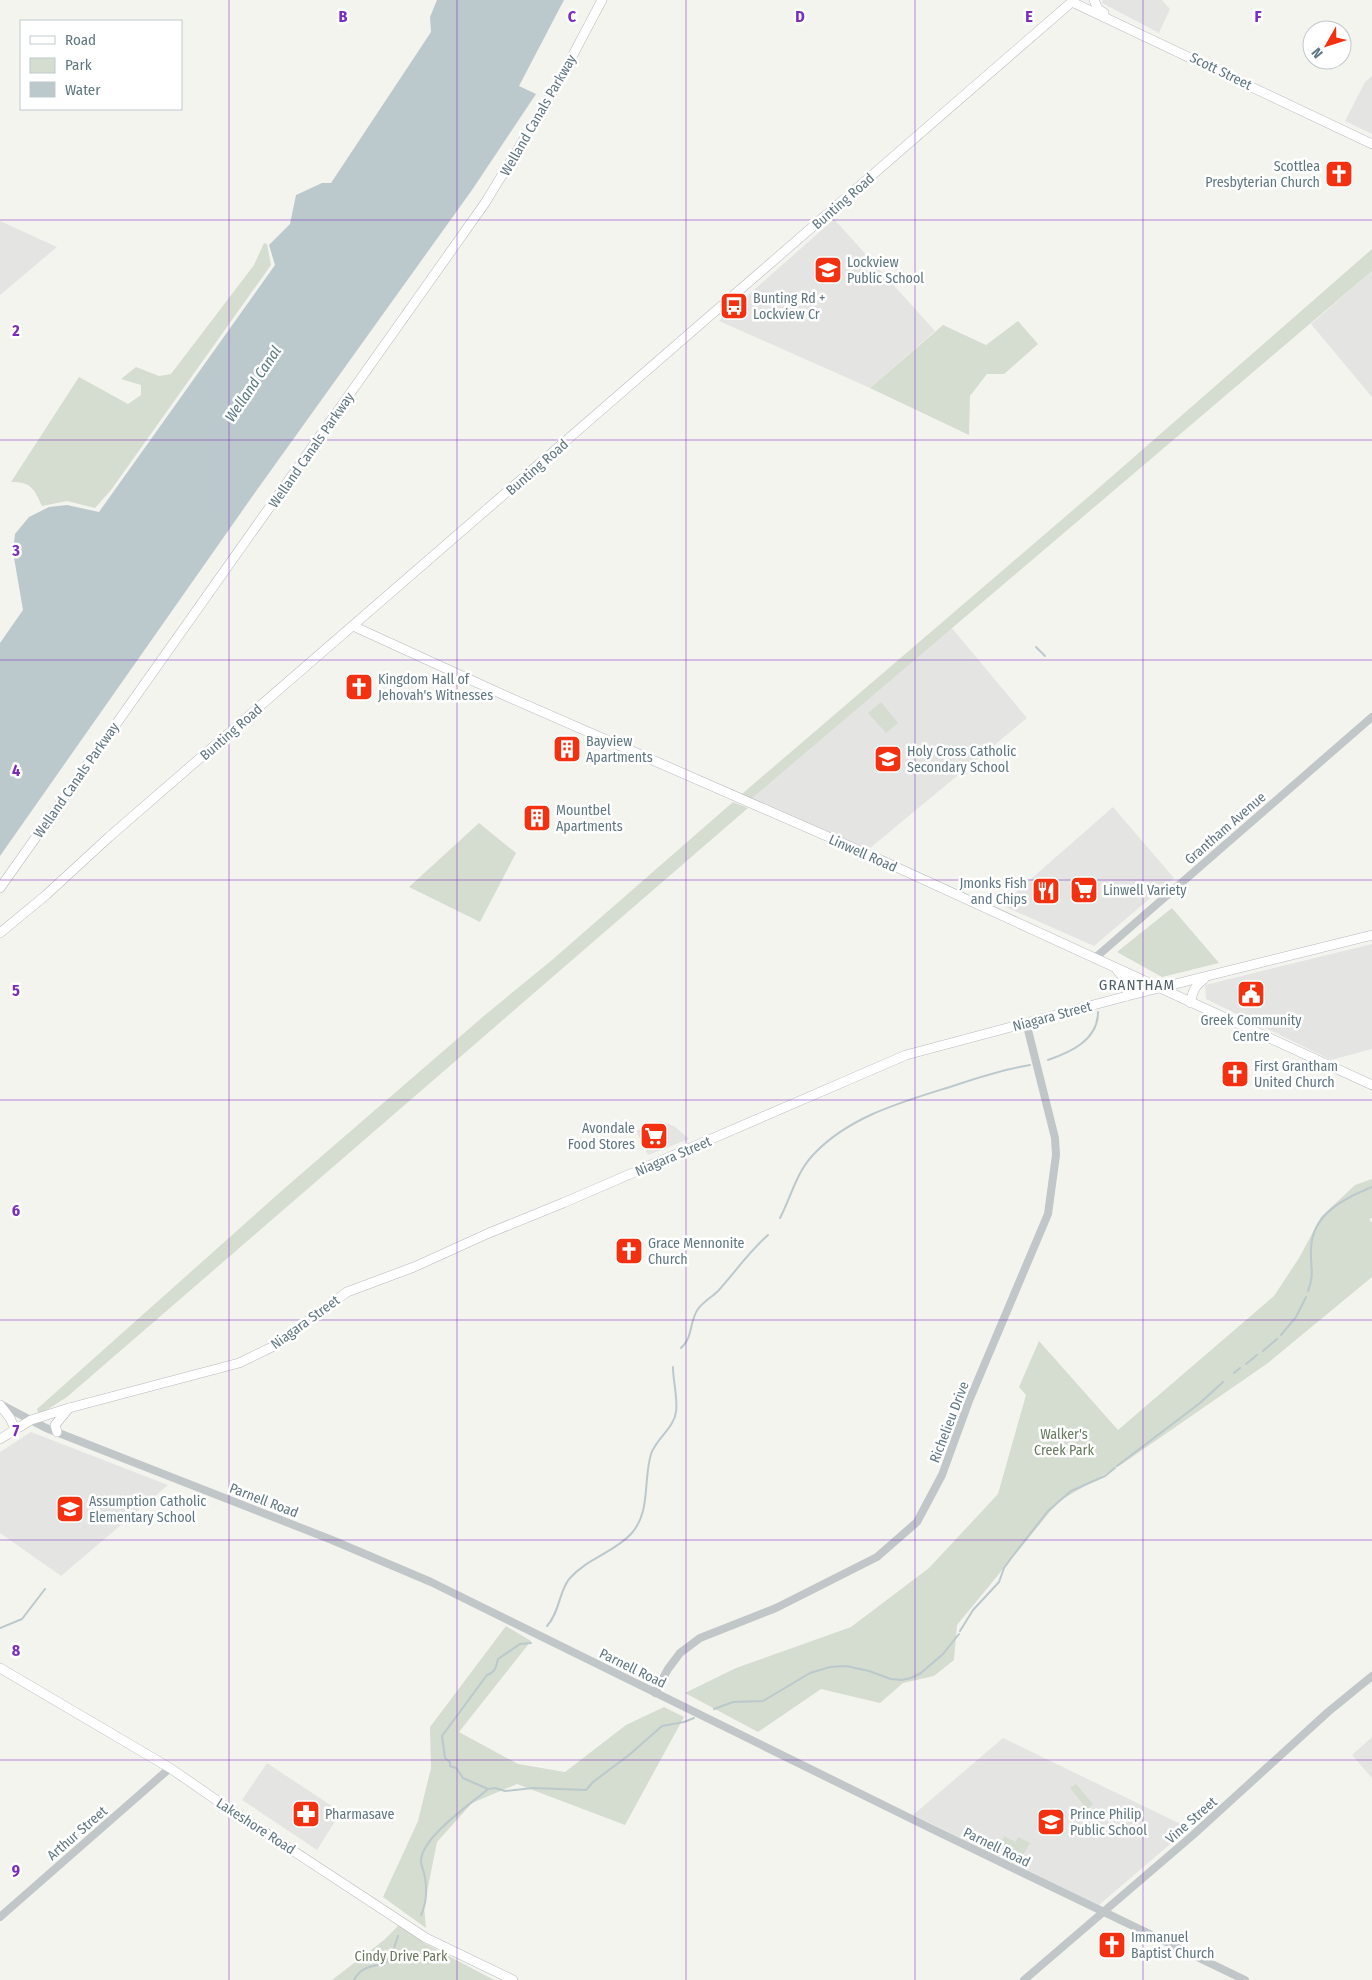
<svg xmlns="http://www.w3.org/2000/svg" width="1372" height="1980" font-family="'Fira Sans Condensed',sans-serif">
<style>
.built{fill:#e4e5e3}
.green{fill:#d5dcd0}
.water{fill:#bbc9cd}
.lines{fill:none;stroke-linecap:round;stroke-linejoin:round}
.stream{stroke:#bbc9cd;stroke-width:2}
.secondary-casing{stroke:#b5bbbf;stroke-width:10}
.tertiary{stroke:#c1c6c8;stroke-width:8}
.secondary{stroke:#fff;stroke-width:9}
.grid{fill:none;stroke:#7b2cbf;stroke-width:1;stroke-opacity:0.55}
.labels{text-anchor:middle;stroke-width:5;stroke-linejoin:round;paint-order:stroke}
.street-label{font-size:14px;fill:#607783;stroke:#fff}
.poi-label{font-size:14px;fill:#607783;stroke:#fff;text-anchor:start}
.park-label{font-size:14px;fill:#677a5f;stroke:#fff}
.water-label{font-size:15px;font-style:italic;fill:#5b7b81;stroke:#fff}
.neighbourhood-label{font-size:15px;letter-spacing:1px;fill:#4f5f68;stroke:#fff}
.grid-label{font-size:16px;text-anchor:middle;font-weight:bold;fill:#7b2cbf;stroke:#fff;stroke-width:5;stroke-linejoin:round;paint-order:stroke}
</style>
<rect width="100%" height="100%" fill="#f4f4ef"/>
<g class="built">
<path d="M 1103,0 L 1162,0 L 1170,9 L 1159,33 L 1102,3 Z"/>
<path d="M 1372,76 L 1372,134 L 1345,121 L 1365,82 Z"/>
<path d="M 834,219 L 935,331 L 870,388 L 719,321 Z"/>
<path d="M 0,221 L 57,247 L 0,295 Z"/>
<path d="M 1372,271 L 1372,397 L 1311,324 Z"/>
<path d="M 951,627 L 1027,718 L 869,849 L 751,799 Z"/>
<path d="M 1113,807 L 1174,878 L 1094,946 L 1001,905 Z"/>
<path d="M 1372,944 L 1372,1049 L 1331,1060 L 1206,999 L 1205,985 Z"/>
<path d="M 660,1121 L 674,1126 L 689,1139 L 648,1155 L 636,1131 Z"/>
<path d="M 31,1432 L 168,1485 L 61,1576 L 0,1533 L 0,1452 Z"/>
<path d="M 1372,1737 L 1372,1778 L 1352,1755 Z"/>
<path d="M 1003,1738 L 1189,1828 L 1099,1905 L 913,1815 Z"/>
<path d="M 267,1763 L 341,1812 L 317,1850 L 242,1800 Z"/>
</g>
<g class="green">
<path d="M 264,243 L 267,244 L 271,265 L 111,490 L 95,508 L 67,501 L 42,506 C 34,489 32,482 11,482 L 79,377 L 128,404 L 141,395 L 141,385 L 121,379 L 136,367 L 159,376 L 171,374 L 254,265 Z"/>
<path d="M 1372,249 L 1372,271 L 751,799 L 742,794 L 1094,492 Z"/>
<path d="M 1018,321 L 1038,344 L 1004,374 L 987,374 L 970,396 L 969,435 L 870,388 L 943,325 L 986,345 Z"/>
<path d="M 881,702 L 898,723 L 886,733 L 868,713 Z"/>
<path d="M 733,802 L 748,808 L 67,1397 L 39,1415 L 37,1409 L 286,1187 L 485,1015 L 552,960 Z"/>
<path d="M 479,823 L 516,853 L 480,922 L 409,887 Z"/>
<path d="M 1172,908 L 1219,963 L 1162,977 L 1117,952 Z"/>
<path d="M 1372,1179 L 1372,1218 L 1369,1219 L 1372,1223 L 1372,1277 L 1268,1363 L 1122,1464 L 1058,1502 L 957,1625 L 954,1660 L 934,1676 L 903,1683 L 880,1703 L 821,1689 L 758,1732 L 685,1693 L 736,1668 L 851,1627 L 929,1568 L 998,1494 L 1026,1395 L 1019,1387 L 1039,1341 L 1118,1430 L 1274,1296 L 1299,1258 L 1321,1217 L 1355,1185 Z"/>
<path d="M 506,1626 L 531,1641 L 459,1732 L 518,1764 L 565,1772 L 626,1725 L 664,1707 L 684,1717 L 625,1825 L 517,1784 L 472,1803 L 437,1842 L 424,1907 L 426,1928 L 383,1897 L 418,1821 L 431,1768 L 430,1727 Z"/>
<path d="M 1076,1784 L 1093,1804 L 1083,1813 L 1080,1808 L 1083,1804 L 1070,1788 Z"/>
<path d="M 1004,1836 L 1015,1842 L 1018,1837 L 1030,1843 L 1023,1855 L 1001,1843 Z"/>
<path d="M 398,1926 L 405,1928 L 424,1943 L 494,1980 L 332,1980 L 384,1940 Z"/>
</g>
<path class="water" d="M 437,0 L 564,0 L 519,86 L 536,94 L 472,190 L 254,494 L 0,856 L 0,643 L 23,610 L 13,552 L 15,534 L 29,517 L 49,507 L 67,505 L 99,512 L 275,265 L 269,245 L 290,224 L 296,195 L 322,183 L 331,183 L 431,32 L 430,17 Z"/>
<g class="lines">
<g class="stream">
<path d="M 1036,647 L 1045,656"/>
<path d="M 1048,1060 C 1071,1052 1098,1040 1098,1012"/>
<path d="M 780,1218 C 791,1197 796,1173 813,1155 C 850,1115 906,1101 956,1085 C 980,1077 1005,1069 1030,1065"/>
<path d="M 1308,1291 C 1315,1273 1310,1267 1311,1249 C 1312,1214 1343,1199 1372,1187"/>
<path d="M 1281,1335 L 1296,1317 L 1306,1297"/>
<path d="M 681,1348 C 693,1338 689,1322 698,1309 C 703,1302 712,1297 718,1291 C 735,1272 749,1252 768,1235"/>
<path d="M 1263,1351 L 1277,1339"/>
<path d="M 1246,1364 L 1257,1355"/>
<path d="M 1234,1373 L 1240,1368"/>
<path d="M 1117,1466 L 1200,1403 L 1223,1382"/>
<path d="M 547,1626 C 560,1612 559,1590 570,1578 C 588,1558 613,1553 631,1534 C 651,1512 643,1481 651,1454 C 656,1439 674,1428 676,1412 C 678,1397 673,1382 673,1367"/>
<path d="M 0,1628 L 22,1619 L 45,1589"/>
<path d="M 960,1631 L 973,1610 L 999,1582 L 1004,1568 L 1012,1557 L 1048,1511 L 1071,1491 L 1105,1476 L 1115,1468"/>
<path d="M 531,1643 L 520,1644 L 498,1659 C 496,1667 495,1673 487,1675 L 442,1736 L 445,1758 L 450,1762 L 450,1766 L 456,1768 L 463,1778 L 488,1789 L 495,1788 L 505,1791 L 533,1788 L 586,1790 L 593,1782 L 629,1755 L 662,1726 L 684,1722 L 694,1718"/>
<path d="M 714,1709 L 733,1702 L 763,1701 L 810,1673 L 830,1667 L 846,1666 L 869,1671 L 891,1679 L 902,1680 L 911,1678 L 921,1673 L 943,1654 L 959,1634"/>
<path d="M 421,1915 C 427,1902 427,1886 424,1873 C 423,1869 421,1866 421,1862 C 420,1838 471,1804 488,1789"/>
<path d="M 354,1980 C 362,1964 375,1968 388,1961 L 392,1954 L 398,1936"/>
</g>
<defs>
<g id="secondary">
<path d="M 1094,0 L 1098,9 L 1104,13"/>
<path d="M 1072,2 L 1372,144"/>
<path d="M 353,626 L 506,696 L 872,856 L 1372,1085"/>
<path d="M 0,888 L 485,203 L 557,85 L 602,0"/>
<path d="M 0,933 L 46,895 L 109,837 L 1074,0"/>
<path d="M 1117,970 L 1129,984 L 1127,996"/>
<path d="M 1191,1003 C 1192,991 1195,986 1204,979"/>
<path d="M 0,1405 L 10,1418 L 15,1429"/>
<path d="M 57,1432 L 55,1425 L 69,1408"/>
<path d="M 0,1439 L 31,1420 L 69,1408 L 239,1363 L 272,1347 L 347,1292 L 414,1267 L 489,1233 L 563,1203 L 906,1055 L 1127,996 L 1372,935"/>
<path d="M 0,1668 L 170,1768 L 225,1806 L 426,1938 L 513,1980"/>
</g>
</defs>
<use href="#secondary" class="secondary-casing"/>
<g class="tertiary">
<path d="M 1095,958 L 1372,717"/>
<path d="M 0,1404 L 46,1428 L 332,1540 L 431,1582 L 930,1828 L 1245,1980"/>
<path d="M 655,1693 L 668,1669 L 680,1653 L 700,1638 L 776,1608 L 877,1557 L 917,1522 L 942,1475 L 969,1401 L 1048,1214 L 1056,1155 L 1055,1138 L 1026,1022"/>
<path d="M 0,1917 L 170,1768"/>
<path d="M 1024,1980 L 1193,1835 L 1328,1712 L 1372,1676"/>
</g>
<use href="#secondary" class="secondary"/>
</g>
<path class="grid" d="M 229,0 L 229,1980M 457,0 L 457,1980M 686,0 L 686,1980M 915,0 L 915,1980M 1143,0 L 1143,1980M 0,220 L 1372,220M 0,440 L 1372,440M 0,660 L 1372,660M 0,880 L 1372,880M 0,1100 L 1372,1100M 0,1320 L 1372,1320M 0,1540 L 1372,1540M 0,1760 L 1372,1760"/>
<defs>
<symbol id="church-square" viewBox="-11 -11 22 22"><rect x="-9" y="-9" width="18" height="18" rx="4" fill="#f33110" stroke="#fff"/><path d="M-1.2-6h2.4v3.5h3.3v2.4h-3.3V6h-2.4V-.1h-3.3v-2.4h3.3Z" fill="#fff"/></symbol>
<symbol id="school-square" viewBox="-11 -11 22 22"><rect x="-9" y="-9" width="18" height="18" rx="4" fill="#f33110" stroke="#fff"/><path d="M0-5L7-2L0 1L-7-2ZM-4 1L0 2.5L4 1V4Q0 6-4 4Z" fill="#fff"/></symbol>
<symbol id="bus-square" viewBox="-11 -11 22 22"><rect x="-9" y="-9" width="18" height="18" rx="4" fill="#f33110" stroke="#fff"/><path d="M-5-6H5V4H4V6H2V4H-2V6H-4V4H-5ZM-3.5-4V0h7V-4ZM-3.5 1.2v1.5H-2V1.2ZM2 1.2v1.5H3.5V1.2Z" fill="#fff"/></symbol>
<symbol id="building-square" viewBox="-11 -11 22 22"><rect x="-9" y="-9" width="18" height="18" rx="4" fill="#f33110" stroke="#fff"/><path d="M-4-6H4V6H1V3H-1V6H-4ZM-2.5-4.3h1.7v1.8h-1.7ZM.8-4.3h1.7v1.8H.8ZM-2.5-1h1.7V.8h-1.7ZM.8-1h1.7V.8H.8Z" fill="#fff"/></symbol>
<symbol id="supermarket-square" viewBox="-11 -11 22 22"><rect x="-9" y="-9" width="18" height="18" rx="4" fill="#f33110" stroke="#fff"/><path d="M-6-5.5h2.5l.6 2H6L4.5 2H-2.5L-4.4-4H-6ZM-1.5 3.2a1.3 1.3 0 1 0 .1 0ZM3 3.2a1.3 1.3 0 1 0 .1 0Z" fill="#fff"/></symbol>
<symbol id="restaurant-square" viewBox="-11 -11 22 22"><rect x="-9" y="-9" width="18" height="18" rx="4" fill="#f33110" stroke="#fff"/><path d="M-5-6h1v4h1v-4h1v4h1v-4h1v5L-1.5 .5V6h-2V.5L-5-1ZM5-6V6H3V1.5H1.5Q1.5-4 5-6Z" fill="#fff"/></symbol>
<symbol id="civic-square" viewBox="-11 -11 22 22"><rect x="-9" y="-9" width="18" height="18" rx="4" fill="#f33110" stroke="#fff"/><path d="M-.6-6.5H3V-4.5H.6V-3L4-1V1h2V6H-6V1h2V-1L-.6-3ZM-1.2 2.5V6h2.4V2.5Z" fill="#fff"/></symbol>
<symbol id="pharmacy-square" viewBox="-11 -11 22 22"><rect x="-9" y="-9" width="18" height="18" rx="4" fill="#f33110" stroke="#fff"/><path d="M-2-6h4v4h4v4h-4v4h-4v-4h-4v-4h4Z" fill="#fff"/></symbol>
</defs>
<g fill-rule="evenodd">
<use href="#church-square" x="1323" y="158" width="32" height="32"/>
<use href="#school-square" x="812" y="254" width="32" height="32"/>
<use href="#bus-square" x="718" y="290" width="32" height="32"/>
<use href="#church-square" x="343" y="671" width="32" height="32"/>
<use href="#building-square" x="551" y="733" width="32" height="32"/>
<use href="#school-square" x="872" y="743" width="32" height="32"/>
<use href="#building-square" x="521" y="802" width="32" height="32"/>
<use href="#supermarket-square" x="1068" y="874" width="32" height="32"/>
<use href="#restaurant-square" x="1030" y="875" width="32" height="32"/>
<use href="#civic-square" x="1235" y="978" width="32" height="32"/>
<use href="#church-square" x="1219" y="1058" width="32" height="32"/>
<use href="#supermarket-square" x="638" y="1120" width="32" height="32"/>
<use href="#church-square" x="613" y="1235" width="32" height="32"/>
<use href="#school-square" x="54" y="1493" width="32" height="32"/>
<use href="#pharmacy-square" x="290" y="1798" width="32" height="32"/>
<use href="#school-square" x="1035" y="1806" width="32" height="32"/>
<use href="#church-square" x="1096" y="1929" width="32" height="32"/>
</g>
<g class="labels">
<g class="street-label">
<text transform="translate(1221 71) rotate(26)" y="5">Scott Street</text>
<text transform="translate(538 115) rotate(-60)" y="5">Welland Canals Parkway</text>
<text transform="translate(843 201) rotate(-41)" y="5">Bunting Road</text>
<text transform="translate(311 450) rotate(-55)" y="5">Welland Canals Parkway</text>
<text transform="translate(537 467) rotate(-41)" y="5">Bunting Road</text>
<text transform="translate(231 732) rotate(-41)" y="5">Bunting Road</text>
<text transform="translate(76 780) rotate(-55)" y="5">Welland Canals Parkway</text>
<text transform="translate(1225 828) rotate(-41)" y="5">Grantham Avenue</text>
<text transform="translate(863 853) rotate(24)" y="5">Linwell Road</text>
<text transform="translate(1052 1016) rotate(-15)" y="5">Niagara Street</text>
<text transform="translate(673 1156) rotate(-23)" y="5">Niagara Street</text>
<text transform="translate(305 1322) rotate(-36)" y="5">Niagara Street</text>
<text transform="translate(949 1422) rotate(-69)" y="5">Richelieu Drive</text>
<text transform="translate(264 1500) rotate(21)" y="5">Parnell Road</text>
<text transform="translate(633 1668) rotate(26)" y="5">Parnell Road</text>
<text transform="translate(1191 1820) rotate(-41)" y="5">Vine Street</text>
<text transform="translate(256 1826) rotate(33)" y="5">Lakeshore Road</text>
<text transform="translate(77 1833) rotate(-41)" y="5">Arthur Street</text>
<text transform="translate(997 1847) rotate(26)" y="5">Parnell Road</text>
</g>
<g class="poi-label">
<text x="1320" y="171" text-anchor="end">Scottlea<tspan x="1320" dy="16">Presbyterian Church</tspan></text>
<text x="847" y="267">Lockview<tspan x="847" dy="16">Public School</tspan></text>
<text x="753" y="303">Bunting Rd +<tspan x="753" dy="16">Lockview Cr</tspan></text>
<text x="378" y="684">Kingdom Hall of<tspan x="378" dy="16">Jehovah's Witnesses</tspan></text>
<text x="586" y="746">Bayview<tspan x="586" dy="16">Apartments</tspan></text>
<text x="907" y="756">Holy Cross Catholic<tspan x="907" dy="16">Secondary School</tspan></text>
<text x="556" y="815">Mountbel<tspan x="556" dy="16">Apartments</tspan></text>
<text x="1027" y="888" text-anchor="end">Jmonks Fish<tspan x="1027" dy="16">and Chips</tspan></text>
<text x="1103" y="895">Linwell Variety</text>
<text x="1251" y="1025" text-anchor="middle">Greek Community<tspan x="1251" dy="16">Centre</tspan></text>
<text x="1254" y="1071">First Grantham<tspan x="1254" dy="16">United Church</tspan></text>
<text x="635" y="1133" text-anchor="end">Avondale<tspan x="635" dy="16">Food Stores</tspan></text>
<text x="648" y="1248">Grace Mennonite<tspan x="648" dy="16">Church</tspan></text>
<text x="89" y="1506">Assumption Catholic<tspan x="89" dy="16">Elementary School</tspan></text>
<text x="325" y="1819">Pharmasave</text>
<text x="1070" y="1819">Prince Philip<tspan x="1070" dy="16">Public School</tspan></text>
<text x="1131" y="1942">Immanuel<tspan x="1131" dy="16">Baptist Church</tspan></text>
</g>
<g class="park-label">
<text x="1064" y="1439">Walker's<tspan x="1064" dy="16">Creek Park</tspan></text>
<text x="401" y="1961">Cindy Drive Park</text>
</g>
<g class="water-label">
<text transform="translate(253 384) rotate(-56)" y="5">Welland Canal</text>
</g>
<g class="neighbourhood-label">
<text x="1137" y="990">GRANTHAM</text>
</g>
</g>
<g class="grid-label">
<text x="343" y="22">B</text>
<text x="572" y="22">C</text>
<text x="800" y="22">D</text>
<text x="1029" y="22">E</text>
<text x="1258" y="22">F</text>
<text x="16" y="336">2</text>
<text x="16" y="556">3</text>
<text x="16" y="776">4</text>
<text x="16" y="996">5</text>
<text x="16" y="1216">6</text>
<text x="16" y="1436">7</text>
<text x="16" y="1656">8</text>
<text x="16" y="1876">9</text>
</g>
<rect x="20" y="20" width="162" height="90" fill="#ffffff" stroke="#bfc9cd"/>
<rect x="30" y="36" width="25" height="8" fill="#ffffff" stroke="#bfc9cd"/>
<text x="65" y="45" font-size="15" fill="#607783">Road</text>
<rect x="30" y="58" width="25" height="15" fill="#d5dcd0" stroke="#bfc9cd"/>
<text x="65" y="70" font-size="15" fill="#607783">Park</text>
<rect x="30" y="82" width="25" height="15" fill="#bbc9cd" stroke="#bfc9cd"/>
<text x="65" y="95" font-size="15" fill="#607783">Water</text>
<g transform="translate(1327 45) rotate(231)"><circle r="24" fill="#ffffff" stroke="#bfc9cd"/>
<path d="M0-4L9 19L0 12L-9 19Z" fill="#f33110"/>
<text y="-8" font-size="14" font-weight="bold" text-anchor="middle" fill="#607783">N</text>
</g>
</svg>
